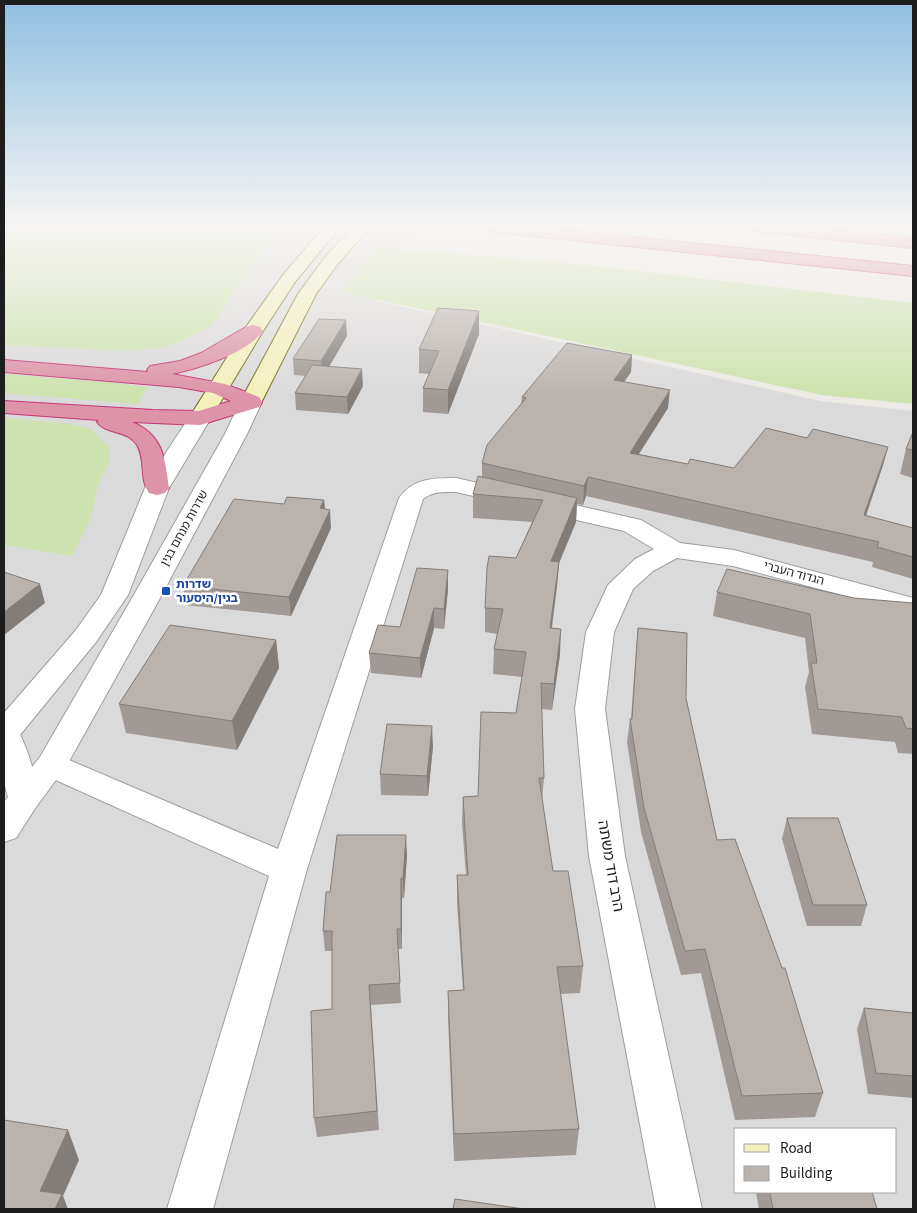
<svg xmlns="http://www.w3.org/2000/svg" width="917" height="1213" font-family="'Source Sans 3','Noto Sans Hebrew',sans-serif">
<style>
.residential{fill:#dbdada;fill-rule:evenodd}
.grass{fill:#cde2ae}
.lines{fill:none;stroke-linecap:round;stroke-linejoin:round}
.minor-casing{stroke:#9e9e9e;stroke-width:2}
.tertiary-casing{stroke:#9e9e9e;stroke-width:2}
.secondary-casing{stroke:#676810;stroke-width:2}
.motorway-casing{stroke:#c63575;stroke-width:2}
.minor{fill:#fff;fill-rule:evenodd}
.tertiary{fill:#fff;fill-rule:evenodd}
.secondary{fill:#f3f0bc;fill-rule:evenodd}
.motorway{fill:#dd93a8;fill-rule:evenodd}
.wall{fill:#a09995}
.shaded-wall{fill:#827d79}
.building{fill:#bab2ad;stroke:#827d79}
.transit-dot{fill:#1a4fb4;stroke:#fff;stroke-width:2}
.labels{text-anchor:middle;stroke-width:5;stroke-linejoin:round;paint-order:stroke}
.street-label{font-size:12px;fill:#1d1d1d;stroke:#fff}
.transit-label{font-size:12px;font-weight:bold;fill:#164399;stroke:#fff;text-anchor:start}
.near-street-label{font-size:15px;fill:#1d1d1d;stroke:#fff}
</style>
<rect width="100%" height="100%" fill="#ede9e4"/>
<path class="residential" d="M 4,227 L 416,227 L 374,300 L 820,401 L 913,411 L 913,1209 L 4,1209 ZM 736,1129 L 896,1129 L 896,1192 L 736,1192 Z"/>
<g class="grass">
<path d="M 4,227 L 282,227 L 263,250 L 212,325 L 181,341 L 162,348 L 124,351 L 4,345 Z"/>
<path d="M 808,227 L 913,227 L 913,239 Z"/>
<path d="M 379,247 L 559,262 L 913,303 L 913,404 L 822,395 L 342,292 Z"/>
<path d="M 4,374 L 106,382 L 148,387 L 138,404 L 4,393 Z"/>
<path d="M 4,418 L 64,423 L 91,429 L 110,448 L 110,462 L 99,483 L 91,517 L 72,556 L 4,545 Z"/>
</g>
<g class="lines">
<defs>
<g id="minor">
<path d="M 456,478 L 641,520 L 680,543 L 734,550 L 913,598 L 913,614 L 733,566 L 677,558 L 653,571 L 633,589 L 614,632 L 605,709 L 625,856 L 702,1209 L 656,1209 L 589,856 L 575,709 L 586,632 L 608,585 L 635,559 L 654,549 L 624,531 L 456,492 C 443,492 433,491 423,499 L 307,869 L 213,1209 L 167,1209 L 269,876 L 40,773 L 35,765 L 40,757 L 51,754 L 62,757 L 278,849 L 399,498 C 413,478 434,478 456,478 Z"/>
<path d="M 4,722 L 15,725 C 28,747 34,773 41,798 L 36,807 L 24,810 L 12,807 C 0,783 2,748 4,722 Z"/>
</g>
<g id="tertiary">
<path d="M 251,396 L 259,397 L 262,402 L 247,434 L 159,600 L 67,765 L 36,807 L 16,838 L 4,842 L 4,802 L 40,757 L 131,600 L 225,434 L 240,402 L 243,397 Z"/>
<path d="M 200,411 L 208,413 L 211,418 L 169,488 L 128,595 L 96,642 L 15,741 L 4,744 L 4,713 L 76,630 L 101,595 L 145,488 L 167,451 L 192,413 Z"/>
</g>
<g id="secondary">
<path d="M 324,227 L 340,227 L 295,282 L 263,331 L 208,423 L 200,425 L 192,423 L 189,418 L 246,327 L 283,275 Z"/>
<path d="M 353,227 L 370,227 L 337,265 L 316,294 L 259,407 L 251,408 L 243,407 L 240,402 L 298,294 L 325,257 Z"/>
</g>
<g id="motorway">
<path d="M 486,227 L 538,227 L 913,266 L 913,276 L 494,232 L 488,230 Z"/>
<path d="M 751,227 L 804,227 L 913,238 L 913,248 L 759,232 L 753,230 Z"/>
<path d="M 253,325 L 260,327 L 263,331 C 248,353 197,369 172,374 L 225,384 L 259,397 L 262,402 L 259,407 L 200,425 L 132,422 C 163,435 165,458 169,488 L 165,493 L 157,495 L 149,493 C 139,479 146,459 137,445 C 128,430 105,434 97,422 L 99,420 L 4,413 L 4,401 L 153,410 L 199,411 L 231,401 L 213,393 L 179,387 L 4,372 L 4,360 L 148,372 L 147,370 L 150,366 L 180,361 L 201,353 L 246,327 Z"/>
</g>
</defs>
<use href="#minor" class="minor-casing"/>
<use href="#tertiary" class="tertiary-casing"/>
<use href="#secondary" class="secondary-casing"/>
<use href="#motorway" class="motorway-casing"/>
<use href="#minor" class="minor"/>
<use href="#tertiary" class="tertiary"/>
<use href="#secondary" class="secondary"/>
<use href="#motorway" class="motorway"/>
</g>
<g class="wall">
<path d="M 479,311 L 479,334 L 448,414 L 423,412 L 423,388 L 429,374 L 419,373 L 419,349 Z"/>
<path d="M 347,336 L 329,367 L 363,386 L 348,414 L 296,410 L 295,393 L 306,376 L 294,375 L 293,359 Z"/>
<path d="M 632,355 L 631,372 L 624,382 L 668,408 L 639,454 L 688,464 L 734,468 L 807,438 L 888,447 L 883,465 L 866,516 L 913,528 L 913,579 L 872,567 L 873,562 L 586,496 L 583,505 L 577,504 L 576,522 L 559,563 L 557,586 L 552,628 L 560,654 L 552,710 L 541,709 L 544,778 L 542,799 L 553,871 L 583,966 L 580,993 L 560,994 L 579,1129 L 576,1155 L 454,1161 L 448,1018 L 448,991 L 463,990 L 457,902 L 457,875 L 466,875 L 462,823 L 463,797 L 478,796 L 516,713 L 522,677 L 493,674 L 494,649 L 497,634 L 485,632 L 485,608 L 516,558 L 532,522 L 473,518 L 473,494 L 482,477 L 482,463 L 521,404 L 522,397 Z"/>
<path d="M 913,432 L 913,478 L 900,474 L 906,449 Z"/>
<path d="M 324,500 L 325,509 L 331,528 L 291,616 L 186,605 L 183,586 L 284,504 Z"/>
<path d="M 448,570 L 448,589 L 444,629 L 434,628 L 421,678 L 371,673 L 369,653 L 400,627 Z"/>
<path d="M 717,592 L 854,598 L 913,603 L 913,754 L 898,753 L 895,742 L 812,734 L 805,687 L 809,672 L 805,638 L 713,616 Z"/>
<path d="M 638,628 L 686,698 L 717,840 L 823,1093 L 815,1117 L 735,1120 L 701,973 L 681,975 L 641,832 L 627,742 L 630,719 L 631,719 L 636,651 Z"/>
<path d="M 276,640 L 279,668 L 237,750 L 126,733 L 119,704 Z"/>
<path d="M 433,746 L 428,796 L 381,795 L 380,774 Z"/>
<path d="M 787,818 L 867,905 L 861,926 L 807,926 L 782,839 Z"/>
<path d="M 407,855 L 404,898 L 402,898 L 402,949 L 398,949 L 401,1003 L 371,1005 L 379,1130 L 317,1137 L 314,1118 L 332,1009 L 332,951 L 325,951 L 323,931 L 330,892 Z"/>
<path d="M 864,1008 L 913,1013 L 913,1098 L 868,1094 L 857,1029 Z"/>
<path d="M 756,1192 L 872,1192 L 877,1209 L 759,1209 Z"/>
</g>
<g class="shaded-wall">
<path d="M 479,311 L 479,334 L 448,414 L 448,390 Z"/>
<path d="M 346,320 L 347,336 L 322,378 L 321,361 Z"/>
<path d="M 632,355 L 631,372 L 613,398 L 614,380 Z"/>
<path d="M 362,369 L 363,386 L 348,414 L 347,397 Z"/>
<path d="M 670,390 L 668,408 L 628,471 L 630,453 Z"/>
<path d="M 888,447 L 883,465 L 859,535 L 864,515 Z"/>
<path d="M 588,477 L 586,496 L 583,505 L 584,486 Z"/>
<path d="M 577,498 L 576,522 L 559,563 L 557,586 L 548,653 L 551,561 Z"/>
<path d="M 324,500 L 326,518 L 330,510 L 331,528 L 291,616 L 289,597 L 320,508 Z"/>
<path d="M 448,570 L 448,589 L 444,629 L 444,609 Z"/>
<path d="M 40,584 L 45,603 L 4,635 L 4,612 Z"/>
<path d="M 434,608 L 434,628 L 421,678 L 420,658 Z"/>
<path d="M 561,629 L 560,654 L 552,710 L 554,684 Z"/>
<path d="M 276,640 L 279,668 L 237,750 L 232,721 Z"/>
<path d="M 432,726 L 433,746 L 428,796 L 427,776 Z"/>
<path d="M 406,835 L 407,855 L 404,898 L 403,879 Z"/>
<path d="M 401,878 L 402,898 L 402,949 L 401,929 Z"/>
<path d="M 68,1130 L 79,1160 L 63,1196 L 68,1209 L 48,1209 L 40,1191 Z"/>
</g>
<g class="building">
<path d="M 438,308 L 479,311 L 448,390 L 423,388 L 439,351 L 419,349 Z"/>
<path d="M 319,319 L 346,320 L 321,361 L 293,359 Z"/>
<path d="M 567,343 L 632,355 L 614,380 L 670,390 L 630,453 L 688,464 L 690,459 L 734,468 L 766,428 L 807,438 L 813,429 L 888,447 L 864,515 L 913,528 L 913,557 L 877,547 L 879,542 L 588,477 L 584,486 L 482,463 L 487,445 L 526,398 L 522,397 Z"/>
<path d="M 312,365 L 362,369 L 347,397 L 295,393 Z"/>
<path d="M 913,432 L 913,450 L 906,449 Z"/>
<path d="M 478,476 L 577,498 L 551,561 L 559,562 L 550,628 L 561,629 L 554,684 L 541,683 L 544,778 L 539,778 L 553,871 L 568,871 L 583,966 L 557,967 L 579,1129 L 454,1134 L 448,991 L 464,990 L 457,875 L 468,875 L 463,797 L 478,796 L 481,712 L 516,713 L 526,652 L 494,649 L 503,609 L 485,608 L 487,568 L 489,556 L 516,558 L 543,500 L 473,494 Z"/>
<path d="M 287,497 L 324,500 L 320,508 L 330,510 L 289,597 L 183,586 L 234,499 L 284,504 Z"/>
<path d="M 417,568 L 448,570 L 444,609 L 434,608 L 420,658 L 369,653 L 378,625 L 400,627 Z"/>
<path d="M 727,569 L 854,598 L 913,603 L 913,729 L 906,728 L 902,717 L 818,709 L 811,663 L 817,663 L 810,614 L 717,592 Z"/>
<path d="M 4,572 L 40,584 L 4,612 Z"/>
<path d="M 170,625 L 276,640 L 232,721 L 119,704 Z"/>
<path d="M 638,628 L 687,633 L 686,698 L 717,840 L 735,839 L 782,968 L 785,968 L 823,1093 L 742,1096 L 705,949 L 685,951 L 644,808 L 630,719 L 632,719 Z"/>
<path d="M 387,724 L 432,726 L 427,776 L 380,774 Z"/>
<path d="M 787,818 L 838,818 L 867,905 L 813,905 Z"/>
<path d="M 337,835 L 406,835 L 403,879 L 401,878 L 401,929 L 397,929 L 400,983 L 369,985 L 377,1111 L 314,1118 L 311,1011 L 332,1009 L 332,931 L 323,931 L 326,892 L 330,892 Z"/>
<path d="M 864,1008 L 913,1013 L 913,1076 L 876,1073 Z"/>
<path d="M 4,1120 L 68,1130 L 40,1191 L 62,1194 L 55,1209 L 4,1209 Z"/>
<path d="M 770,1192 L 872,1192 L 877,1209 L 773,1209 Z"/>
<path d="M 455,1199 L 524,1209 L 453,1209 Z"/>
</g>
<linearGradient id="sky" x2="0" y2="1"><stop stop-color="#8ebfe1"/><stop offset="0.57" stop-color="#f7f5f3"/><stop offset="1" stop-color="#f7f5f3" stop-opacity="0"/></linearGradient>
<rect width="917" height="397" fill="url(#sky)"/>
<rect class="transit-dot" x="161" y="586" width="10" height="10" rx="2.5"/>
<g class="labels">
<g class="street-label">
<text transform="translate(184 528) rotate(-61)" y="4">שדרות מנחם בגין</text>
<text transform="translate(794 573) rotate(15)" y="4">הגדוד העברי</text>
</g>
<g class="transit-label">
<text x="176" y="588">שדרות<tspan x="176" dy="14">בגין/היסעור</tspan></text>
</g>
<g class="near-street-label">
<text transform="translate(611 866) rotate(80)" y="5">הרב דוד משתה</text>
</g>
</g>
<rect width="917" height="1213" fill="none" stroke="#1d1d1d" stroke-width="10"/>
<rect x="734" y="1128" width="162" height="65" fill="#ffffff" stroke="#a5a5a5"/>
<rect x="744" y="1144" width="25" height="8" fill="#f3f0bc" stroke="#a5a5a5"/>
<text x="780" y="1153" font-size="15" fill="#1d1d1d">Road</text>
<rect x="744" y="1166" width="25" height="15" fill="#bab2ad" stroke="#a5a5a5"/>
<text x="780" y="1178" font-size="15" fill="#1d1d1d">Building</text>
</svg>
